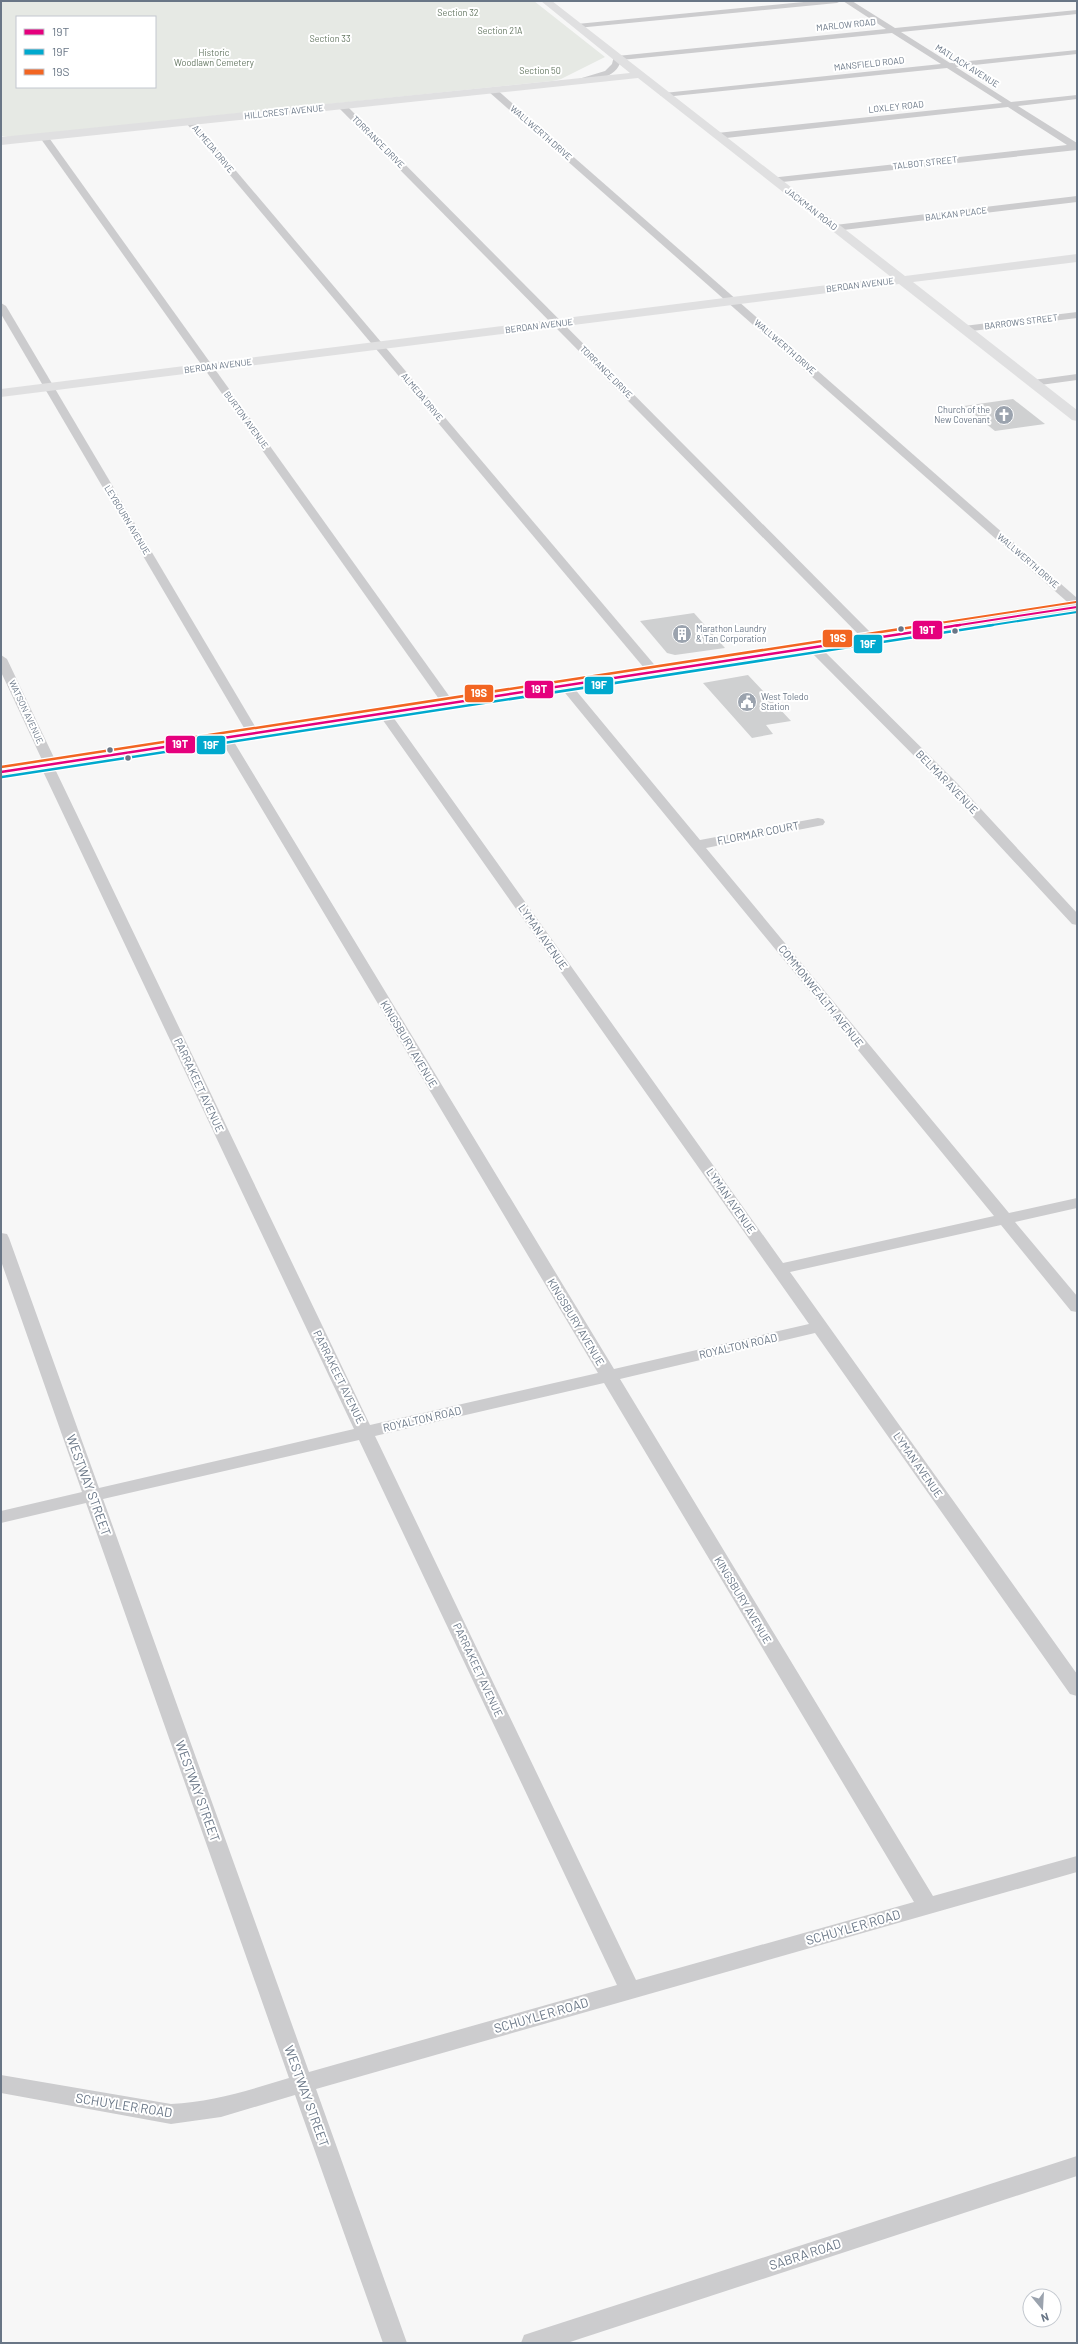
<svg xmlns="http://www.w3.org/2000/svg" width="1078" height="2344" font-family="Barlow,sans-serif">
<style>
.green{fill:#e6e9e4;fill-rule:evenodd}
.building{fill:#cfd0d1}
.lines{fill:none;stroke-linecap:round;stroke-linejoin:round}
.street{fill:#ccccce;fill-rule:evenodd}
.secondary{fill:#e0e0e1;fill-rule:evenodd}
.bus-1-far1-casing{stroke:#fff;stroke-width:4}
.bus-1-casing{stroke:#fff;stroke-width:5}
.bus-2-far1-casing{stroke:#fff;stroke-width:4}
.bus-2-casing{stroke:#fff;stroke-width:5}
.bus-3-far1-casing{stroke:#fff;stroke-width:4}
.bus-3-casing{stroke:#fff;stroke-width:5}
.bus-1-far1{stroke:#e5007d;stroke-width:2}
.bus-1{stroke:#e5007d;stroke-width:2.5}
.bus-2-far1{stroke:#00a9ce;stroke-width:2}
.bus-2{stroke:#00a9ce;stroke-width:2.5}
.bus-3-far1{stroke:#f26522;stroke-width:2}
.bus-3{stroke:#f26522;stroke-width:2.5}
.bus-dot{fill:#697686;stroke:#fff;stroke-width:1.5}
.labels{text-anchor:middle;stroke-width:4;stroke-linejoin:round;paint-order:stroke}
.far-park-label{font-size:9px;fill:#667863;stroke:#fff}
.far-street-label{font-size:9px;fill:#697686;stroke:#fff}
.far-poi-label{font-size:9px;fill:#697686;stroke:#fff;text-anchor:start}
.street-label{font-size:11px;fill:#697686;stroke:#fff}
.near-street-label{font-size:13px;fill:#697686;stroke:#fff}
.line-badge{stroke:#fff;stroke-width:1.5}
.badge-label{font-size:11px;text-anchor:middle;font-weight:bold;fill:#fff}
</style>
<rect width="100%" height="100%" fill="#f7f7f7"/>
<path class="green" d="M 1,1 L 534,1 L 605,57 L 561,79 L 552,81 L 8,137 L 1,136 ZM 17,17 L 155,17 L 155,87 L 17,87 Z"/>
<g class="building">
<path d="M 1013,399 L 1045,424 L 995,431 L 964,406 Z"/>
<path d="M 694,613 L 725,648 L 675,655 L 667,653 L 640,621 Z"/>
<path d="M 748,675 L 791,721 L 766,725 L 773,734 L 752,738 L 703,683 Z"/>
</g>
<g class="lines">
<g class="street">
<path d="M 814,1 L 841,1 L 837,3 L 577,28 L 573,26 L 577,24 Z"/>
<path d="M 843,1 L 852,1 L 895,28 L 1077,10 L 1077,14 L 901,32 L 950,63 L 1077,50 L 1077,54 L 956,67 L 1011,102 L 1077,95 L 1077,99 L 1018,106 L 1077,143 L 1077,150 L 773,183 L 769,180 L 770,178 L 1067,145 L 1008,107 L 717,139 L 713,136 L 717,133 L 1002,103 L 947,68 L 664,97 L 660,95 L 664,93 L 941,64 L 892,33 L 621,60 C 617,79 592,81 576,83 L 572,81 L 605,71 L 612,64 L 614,56 L 617,56 L 886,29 Z"/>
<path d="M 489,88 L 495,88 L 1077,598 L 1077,608 L 1073,607 L 489,92 Z"/>
<path d="M 339,104 L 345,104 L 874,636 L 876,639 L 874,642 L 866,642 L 339,108 Z"/>
<path d="M 187,120 L 193,120 L 658,669 L 660,672 L 658,675 L 650,675 L 187,124 Z"/>
<path d="M 41,135 L 47,135 L 452,700 L 454,703 L 452,706 L 444,706 L 41,139 Z"/>
<path d="M 1077,196 L 1077,202 L 835,231 L 830,228 L 835,225 Z"/>
<path d="M 1,303 L 6,306 L 259,733 L 258,736 L 253,737 L 247,733 L 1,314 Z"/>
<path d="M 1077,312 L 1077,318 L 964,332 L 959,329 L 964,326 Z"/>
<path d="M 1077,374 L 1077,380 L 1033,386 L 1028,383 L 1033,380 Z"/>
<path d="M 813,643 L 817,644 L 957,783 L 1077,913 L 1077,925 L 1072,924 L 947,789 L 809,650 L 807,647 Z"/>
<path d="M 1,655 L 7,659 L 57,764 L 54,767 L 370,1425 L 598,1373 L 219,737 L 220,734 L 230,734 L 231,737 L 614,1369 L 809,1324 L 380,716 L 378,713 L 380,710 L 388,710 L 783,1263 L 994,1216 L 561,688 L 559,685 L 561,682 L 569,682 L 700,840 L 818,818 L 823,819 L 825,822 L 823,825 L 818,826 L 706,848 L 1009,1213 L 1077,1198 L 1077,1208 L 1015,1222 L 1077,1296 L 1077,1312 L 1071,1311 L 1001,1225 L 790,1272 L 1077,1674 L 1077,1696 L 1070,1694 L 815,1333 L 620,1379 L 933,1896 L 1077,1856 L 1077,1872 L 316,2089 L 407,2343 L 383,2343 L 295,2095 L 221,2117 L 171,2124 L 1,2093 L 1,2075 L 171,2104 C 212,2102 250,2090 289,2078 L 86,1503 L 1,1523 L 1,1511 L 82,1492 L 1,1261 L 1,1233 L 7,1234 L 9,1238 L 99,1488 L 354,1429 L 40,765 L 43,762 L 1,672 ZM 604,1383 L 914,1902 L 636,1980 L 375,1436 ZM 359,1440 L 617,1985 L 309,2072 L 103,1499 Z"/>
<path d="M 1077,2156 L 1077,2176 L 567,2343 L 521,2343 L 524,2335 L 533,2332 Z"/>
</g>
<g class="secondary">
<path d="M 541,1 L 552,1 L 905,276 L 1077,254 L 1077,262 L 913,282 L 1077,410 L 1077,421 L 1072,420 L 899,284 L 1,397 L 1,389 L 891,277 L 638,78 L 1,145 L 1,137 L 630,73 Z"/>
<path d="M 1077,602 L 1077,612 L 1,777 L 1,767 Z"/>
</g>
<defs>
<path id="bus-1-far1" d="M 953,626 L 1077,607"/>
<path id="bus-1" d="M 1,772 L 960,625"/>
<path id="bus-2-far1" d="M 986,626 L 1077,612"/>
<path id="bus-2" d="M 2,777 L 993,625"/>
<path id="bus-3-far1" d="M 920,626 L 1076,602"/>
<path id="bus-3" d="M 1,767 L 926,625"/>
</defs>
<use href="#bus-1-far1" class="bus-1-far1-casing"/>
<use href="#bus-1" class="bus-1-casing"/>
<use href="#bus-2-far1" class="bus-2-far1-casing"/>
<use href="#bus-2" class="bus-2-casing"/>
<use href="#bus-3-far1" class="bus-3-far1-casing"/>
<use href="#bus-3" class="bus-3-casing"/>
<use href="#bus-1-far1" class="bus-1-far1"/>
<use href="#bus-1" class="bus-1"/>
<use href="#bus-2-far1" class="bus-2-far1"/>
<use href="#bus-2" class="bus-2"/>
<use href="#bus-3-far1" class="bus-3-far1"/>
<use href="#bus-3" class="bus-3"/>
</g>
<defs>
<symbol id="church-disc" viewBox="-11 -11 22 22"><circle r="9.5" fill="#9ba3ae" stroke="#fff"/><path d="M-1.2-6h2.4v3.5h3.3v2.4h-3.3V6h-2.4V-.1h-3.3v-2.4h3.3Z" fill="#fff"/></symbol>
<symbol id="building-disc" viewBox="-11 -11 22 22"><circle r="9.5" fill="#9ba3ae" stroke="#fff"/><path d="M-4-6H4V6H1V3H-1V6H-4ZM-2.5-4.3h1.7v1.8h-1.7ZM.8-4.3h1.7v1.8H.8ZM-2.5-1h1.7V.8h-1.7ZM.8-1h1.7V.8H.8Z" fill="#fff"/></symbol>
<symbol id="civic-disc" viewBox="-11 -11 22 22"><circle r="9.5" fill="#9ba3ae" stroke="#fff"/><path d="M-.6-6.5H3V-4.5H.6V-3L4-1V1h2V6H-6V1h2V-1L-.6-3ZM-1.2 2.5V6h2.4V2.5Z" fill="#fff"/></symbol>
</defs>
<g fill-rule="evenodd">
<use href="#church-disc" x="993" y="404" width="22" height="22"/>
<use href="#building-disc" x="671" y="623" width="22" height="22"/>
<use href="#civic-disc" x="736" y="691" width="22" height="22"/>
</g>
<g class="bus-dot">
<circle cx="901" cy="629" r="3.5"/>
<circle cx="955" cy="631" r="3.5"/>
<circle cx="110" cy="750" r="3.5"/>
<circle cx="128" cy="758" r="3.5"/>
</g>
<g class="labels">
<g class="far-park-label">
<text x="458" y="16">Section 32</text>
<text x="500" y="34">Section 21A</text>
<text x="330" y="42">Section 33</text>
<text x="214" y="56">Historic<tspan x="214" dy="10">Woodlawn Cemetery</tspan></text>
<text x="540" y="74">Section 50</text>
</g>
<g class="far-street-label">
<text transform="translate(846 25) rotate(-6)" y="3">MARLOW ROAD</text>
<text transform="translate(869 64) rotate(-6)" y="3">MANSFIELD ROAD</text>
<text transform="translate(967 66) rotate(32)" y="3">MATLACK AVENUE</text>
<text transform="translate(896 107) rotate(-6)" y="3">LOXLEY ROAD</text>
<text transform="translate(284 112) rotate(-6)" y="3">HILLCREST AVENUE</text>
<text transform="translate(541 133) rotate(41)" y="3">WALLWERTH DRIVE</text>
<text transform="translate(378 142) rotate(45)" y="3">TORRANCE DRIVE</text>
<text transform="translate(213 149) rotate(50)" y="3">ALMEDA DRIVE</text>
<text transform="translate(925 163) rotate(-6)" y="3">TALBOT STREET</text>
<text transform="translate(811 209) rotate(38)" y="3">JACKMAN ROAD</text>
<text transform="translate(956 214) rotate(-7)" y="3">BALKAN PLACE</text>
<text transform="translate(860 285) rotate(-7)" y="3">BERDAN AVENUE</text>
<text transform="translate(1021 322) rotate(-7)" y="3">BARROWS STREET</text>
<text transform="translate(539 326) rotate(-7)" y="3">BERDAN AVENUE</text>
<text transform="translate(785 347) rotate(41)" y="3">WALLWERTH DRIVE</text>
<text transform="translate(218 366) rotate(-7)" y="3">BERDAN AVENUE</text>
<text transform="translate(606 372) rotate(45)" y="3">TORRANCE DRIVE</text>
<text transform="translate(422 397) rotate(50)" y="3">ALMEDA DRIVE</text>
<text transform="translate(246 420) rotate(54)" y="3">BURTON AVENUE</text>
<text transform="translate(127 520) rotate(59)" y="3">LEYBOURN AVENUE</text>
<text transform="translate(1028 561) rotate(41)" y="3">WALLWERTH DRIVE</text>
<text transform="translate(26 712) rotate(65)" y="3">WATSON AVENUE</text>
</g>
<g class="far-poi-label">
<text x="990" y="413" text-anchor="end">Church of the<tspan x="990" dy="10">New Covenant</tspan></text>
<text x="696" y="632">Marathon Laundry<tspan x="696" dy="10">&amp; Tan Corporation</tspan></text>
<text x="761" y="700">West Toledo<tspan x="761" dy="10">Station</tspan></text>
</g>
<g class="street-label">
<text transform="translate(947 782) rotate(46)" y="4">BELMAR AVENUE</text>
<text transform="translate(758 833) rotate(-11)" y="4">FLORMAR COURT</text>
<text transform="translate(543 937) rotate(55)" y="4">LYMAN AVENUE</text>
<text transform="translate(821 996) rotate(51)" y="4">COMMONWEALTH AVENUE</text>
<text transform="translate(409 1044) rotate(59)" y="4">KINGSBURY AVENUE</text>
<text transform="translate(199 1085) rotate(65)" y="4">PARRAKEET AVENUE</text>
<text transform="translate(731 1201) rotate(55)" y="4">LYMAN AVENUE</text>
<text transform="translate(576 1322) rotate(59)" y="4">KINGSBURY AVENUE</text>
<text transform="translate(738 1346) rotate(-13)" y="4">ROYALTON ROAD</text>
<text transform="translate(339 1377) rotate(64)" y="4">PARRAKEET AVENUE</text>
<text transform="translate(422 1419) rotate(-13)" y="4">ROYALTON ROAD</text>
<text transform="translate(918 1465) rotate(55)" y="4">LYMAN AVENUE</text>
<text transform="translate(743 1600) rotate(59)" y="4">KINGSBURY AVENUE</text>
<text transform="translate(478 1670) rotate(65)" y="4">PARRAKEET AVENUE</text>
</g>
<g class="near-street-label">
<text transform="translate(89 1485) rotate(70)" y="5">WESTWAY STREET</text>
<text transform="translate(198 1791) rotate(70)" y="5">WESTWAY STREET</text>
<text transform="translate(853 1927) rotate(-16)" y="5">SCHUYLER ROAD</text>
<text transform="translate(541 2015) rotate(-16)" y="5">SCHUYLER ROAD</text>
<text transform="translate(307 2096) rotate(70)" y="5">WESTWAY STREET</text>
<text transform="translate(124 2105) rotate(9)" y="5">SCHUYLER ROAD</text>
<text transform="translate(805 2254) rotate(-18)" y="5">SABRA ROAD</text>
</g>
</g>
<g class="line-badge">
<rect x="912" y="620" width="31" height="20" rx="4" fill="#e5007d"/>
<rect x="822" y="629" width="31" height="19" rx="4" fill="#f26522"/>
<rect x="853" y="634" width="30" height="20" rx="4" fill="#00a9ce"/>
<rect x="584" y="676" width="30" height="19" rx="4" fill="#00a9ce"/>
<rect x="524" y="680" width="30" height="19" rx="4" fill="#e5007d"/>
<rect x="464" y="684" width="30" height="19" rx="4" fill="#f26522"/>
<rect x="165" y="735" width="31" height="19" rx="4" fill="#e5007d"/>
<rect x="196" y="735" width="30" height="20" rx="4" fill="#00a9ce"/>
</g>
<g class="badge-label">
<text x="927" y="634">19T</text>
<text x="838" y="642">19S</text>
<text x="868" y="648">19F</text>
<text x="599" y="689">19F</text>
<text x="539" y="693">19T</text>
<text x="479" y="697">19S</text>
<text x="180" y="748">19T</text>
<text x="211" y="749">19F</text>
</g>
<rect width="1078" height="2344" fill="none" stroke="#697686" stroke-width="4"/>
<rect x="16" y="16" width="140" height="72" fill="#ffffff" stroke="#c3c8cf"/>
<rect x="24" y="29" width="20" height="6" fill="#e5007d" stroke="#c3c8cf"/>
<text x="52" y="36" font-size="12" fill="#697686">19T</text>
<rect x="24" y="49" width="20" height="6" fill="#00a9ce" stroke="#c3c8cf"/>
<text x="52" y="56" font-size="12" fill="#697686">19F</text>
<rect x="24" y="69" width="20" height="6" fill="#f26522" stroke="#c3c8cf"/>
<text x="52" y="76" font-size="12" fill="#697686">19S</text>
<g transform="translate(1042 2308) rotate(162)"><circle r="19" fill="#ffffff" stroke="#c3c8cf"/>
<path d="M0-3L7 15L0 10L-7 15Z" fill="#9ba3ae"/>
<text y="-6" font-size="11" font-weight="bold" text-anchor="middle" fill="#697686">N</text>
</g>
</svg>
